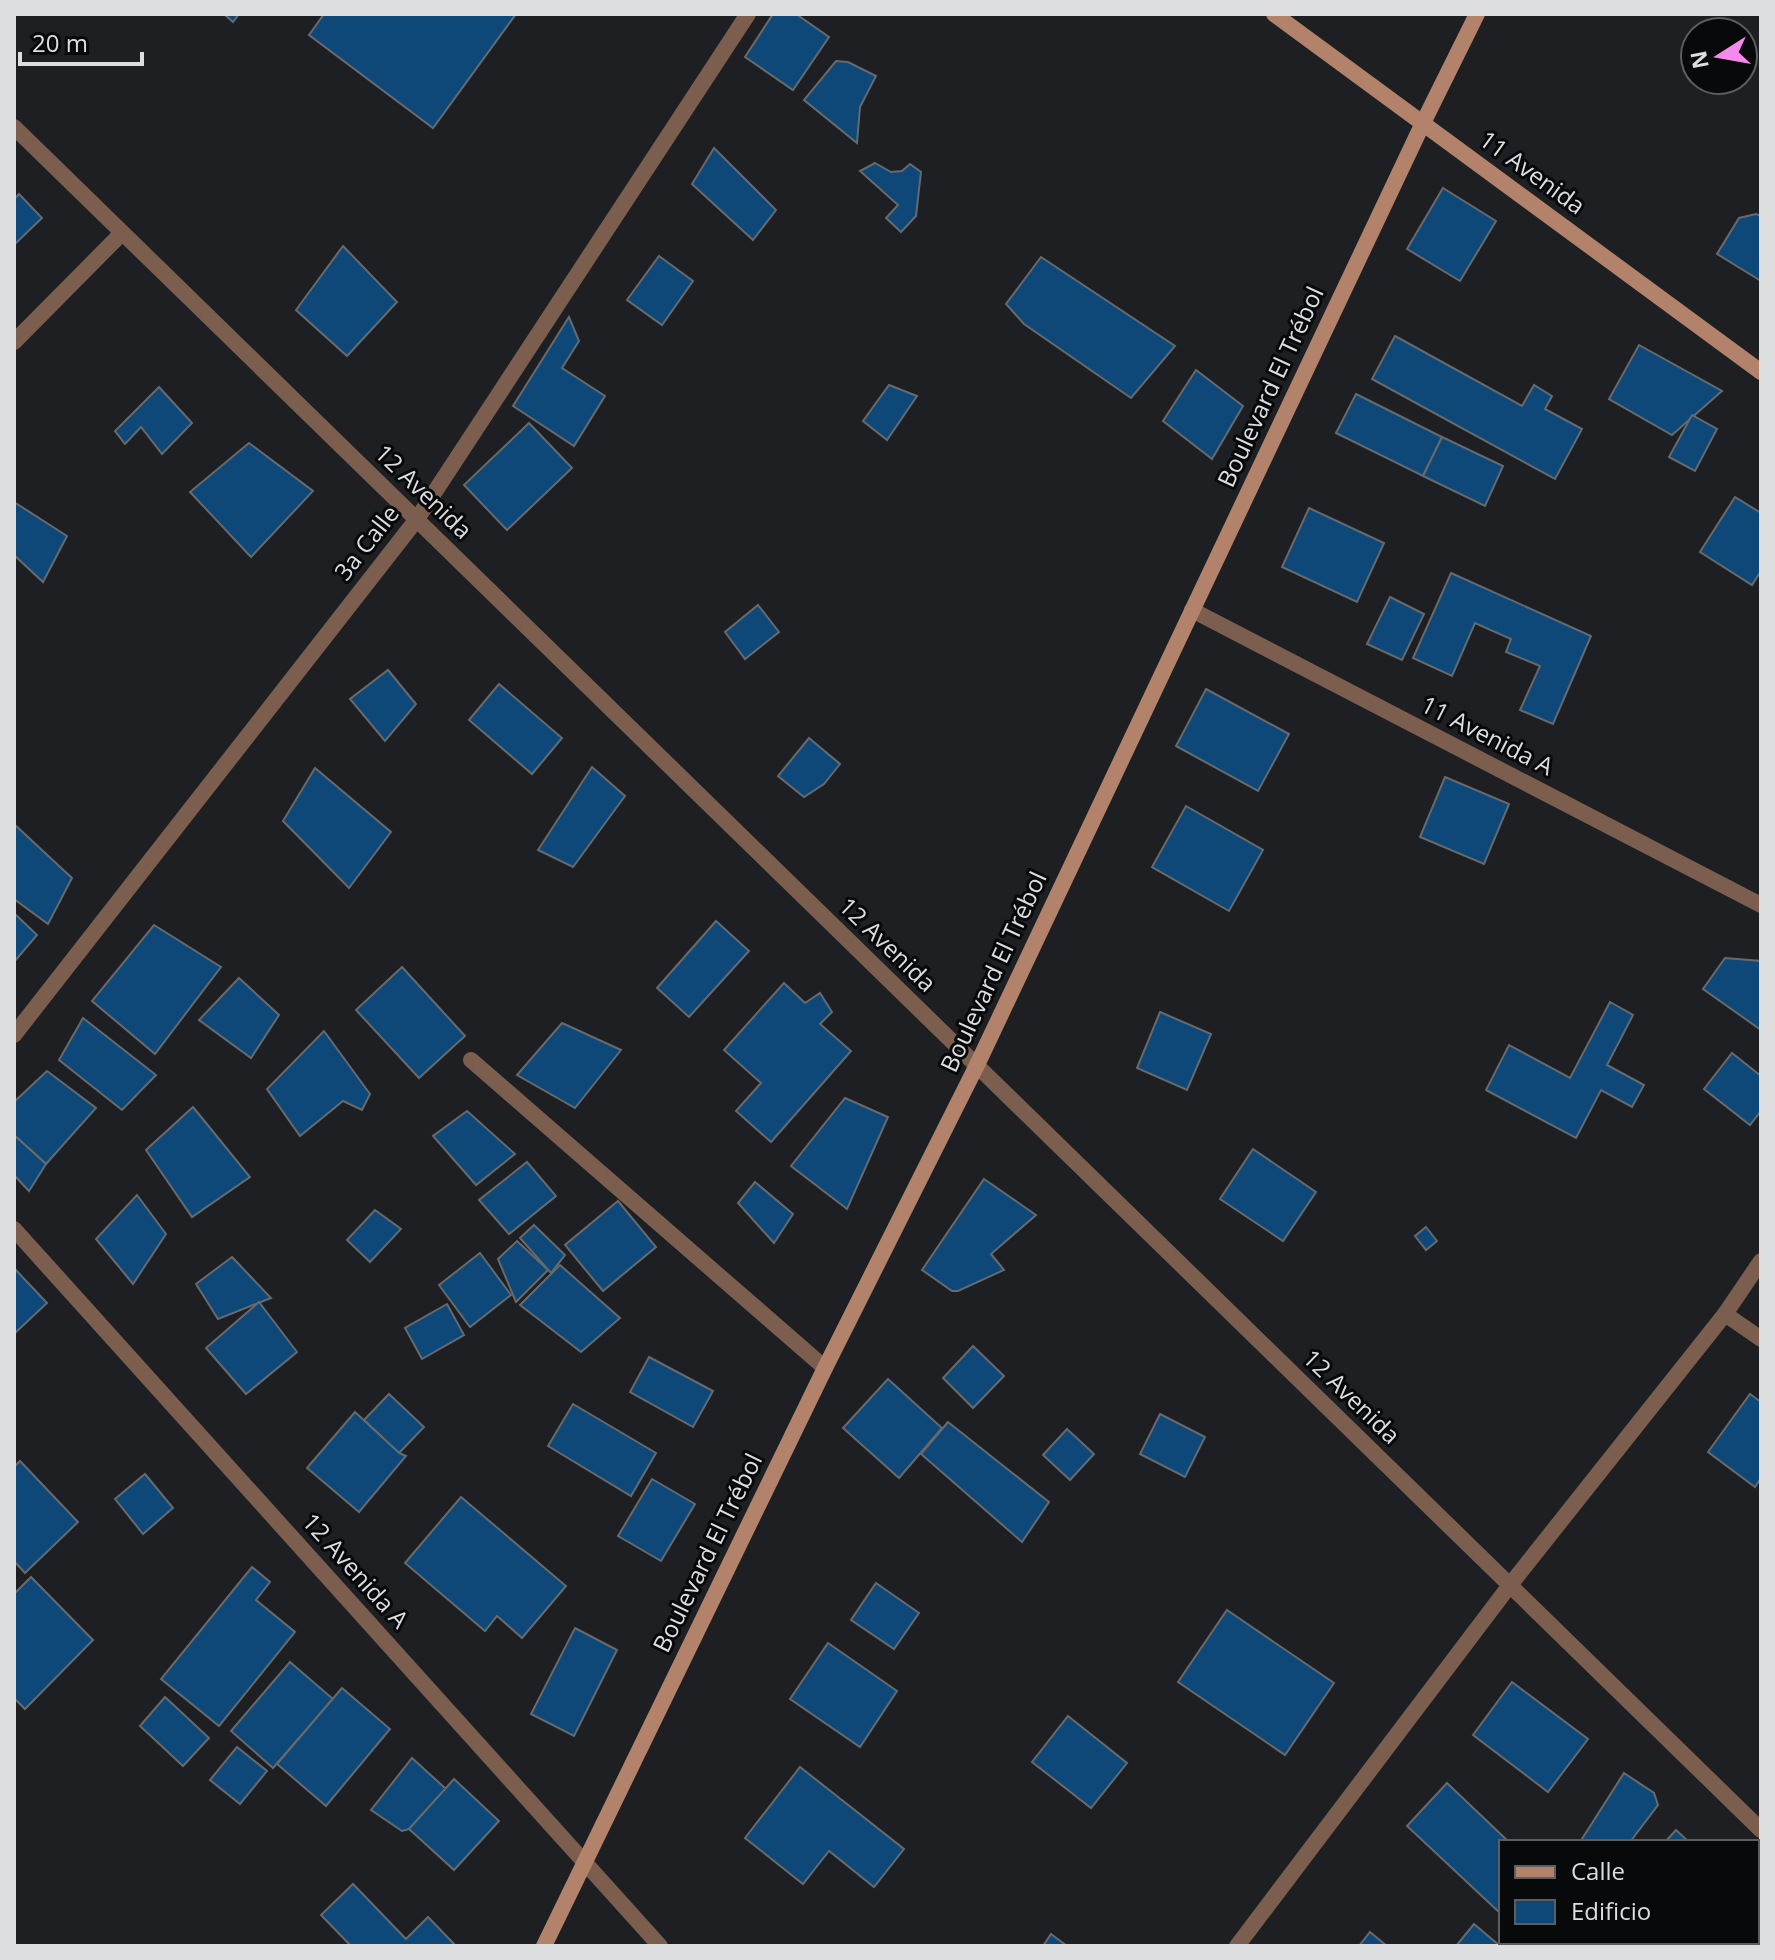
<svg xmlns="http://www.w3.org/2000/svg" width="1775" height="1960" font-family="'Open Sans',sans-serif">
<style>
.building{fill:#0d4879;stroke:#676a6d;stroke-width:2}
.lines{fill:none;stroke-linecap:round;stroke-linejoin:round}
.street{stroke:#7c5e4f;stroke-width:16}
.secondary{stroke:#b2826a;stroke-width:16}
.labels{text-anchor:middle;stroke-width:6;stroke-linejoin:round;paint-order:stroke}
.street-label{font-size:24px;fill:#dddee0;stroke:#08090a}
</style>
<rect width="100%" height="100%" fill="#1d1f22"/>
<g class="building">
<path d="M 224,14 L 239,14 L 233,22 Z"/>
<path d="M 324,14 L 516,14 L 433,128 L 309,35 Z"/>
<path d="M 773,14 L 796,14 L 829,37 L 793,90 L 745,57 Z"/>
<path d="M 836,61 L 848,62 L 876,76 L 860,107 L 857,143 L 804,100 Z"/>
<path d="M 714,148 L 776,210 L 753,240 L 692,184 Z"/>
<path d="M 875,163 L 891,172 L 902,171 L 910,164 L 921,172 L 916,216 L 901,232 L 886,218 L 898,205 L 860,171 Z"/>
<path d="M 1443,188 L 1496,221 L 1460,281 L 1407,249 Z"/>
<path d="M 19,194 L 42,218 L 15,244 L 14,199 Z"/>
<path d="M 1756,214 L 1761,216 L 1761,281 L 1717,254 L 1739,218 Z"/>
<path d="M 343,246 L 397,302 L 347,356 L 296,310 Z"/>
<path d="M 659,256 L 693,281 L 662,325 L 627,300 Z"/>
<path d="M 1041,257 L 1175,346 L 1131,398 L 1024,324 L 1006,304 Z"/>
<path d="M 569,317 L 579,341 L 562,368 L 605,396 L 574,446 L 513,406 Z"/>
<path d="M 1395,336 L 1522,406 L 1534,385 L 1552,396 L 1545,409 L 1582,429 L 1555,479 L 1372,379 Z"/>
<path d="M 1639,345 L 1722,391 L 1672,435 L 1609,399 Z"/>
<path d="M 1196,370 L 1243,406 L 1212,459 L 1163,421 Z"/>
<path d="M 889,385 L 917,396 L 887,440 L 863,421 Z"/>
<path d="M 159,387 L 192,423 L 162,454 L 141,427 L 125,444 L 115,431 Z"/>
<path d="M 1356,394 L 1442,437 L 1423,476 L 1336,433 Z"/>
<path d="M 1692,415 L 1717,429 L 1695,471 L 1669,457 Z"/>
<path d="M 529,423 L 572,468 L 507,530 L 464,485 Z"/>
<path d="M 1442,437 L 1503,466 L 1485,506 L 1423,476 Z"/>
<path d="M 249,443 L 313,491 L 251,557 L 190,492 Z"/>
<path d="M 1735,497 L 1761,513 L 1761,571 L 1752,585 L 1700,552 Z"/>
<path d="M 14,502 L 67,536 L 43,582 L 14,555 Z"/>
<path d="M 1309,508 L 1384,543 L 1357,602 L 1282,567 Z"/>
<path d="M 1451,573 L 1591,636 L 1553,724 L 1520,710 L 1540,666 L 1506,652 L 1511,639 L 1475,623 L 1452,676 L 1413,658 Z"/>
<path d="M 1390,597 L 1424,614 L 1402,660 L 1367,644 Z"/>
<path d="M 758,605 L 779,632 L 745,659 L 725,632 Z"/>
<path d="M 388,670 L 416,704 L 385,741 L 350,699 Z"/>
<path d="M 499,684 L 562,738 L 532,774 L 469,720 Z"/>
<path d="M 1206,689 L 1289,734 L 1258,791 L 1176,746 Z"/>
<path d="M 809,738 L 840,764 L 824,784 L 804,797 L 778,776 Z"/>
<path d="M 592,767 L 625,796 L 573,867 L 538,850 Z"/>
<path d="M 315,768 L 391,832 L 349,888 L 283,821 Z"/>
<path d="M 1445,777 L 1509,804 L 1484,864 L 1420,837 Z"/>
<path d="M 1186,806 L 1263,850 L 1229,911 L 1152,867 Z"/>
<path d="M 14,824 L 72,878 L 48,924 L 14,899 Z"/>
<path d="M 14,913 L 37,935 L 14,962 Z"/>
<path d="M 716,921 L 749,951 L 689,1017 L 657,988 Z"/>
<path d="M 154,925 L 221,967 L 155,1054 L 92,1001 Z"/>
<path d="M 1725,958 L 1761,961 L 1761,1030 L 1703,989 Z"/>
<path d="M 402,967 L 465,1036 L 419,1078 L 356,1010 Z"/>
<path d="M 239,978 L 279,1015 L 251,1058 L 199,1020 Z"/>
<path d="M 784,983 L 805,1003 L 820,993 L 832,1012 L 820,1024 L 851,1051 L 771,1142 L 736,1111 L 761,1083 L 724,1050 Z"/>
<path d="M 1610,1002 L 1633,1015 L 1607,1065 L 1644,1085 L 1632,1107 L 1601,1090 L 1576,1138 L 1486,1090 L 1509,1045 L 1570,1078 Z"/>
<path d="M 1160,1012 L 1211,1034 L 1187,1090 L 1137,1068 Z"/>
<path d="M 83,1018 L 156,1075 L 122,1110 L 59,1060 Z"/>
<path d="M 562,1023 L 621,1050 L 575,1108 L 517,1075 Z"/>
<path d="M 324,1031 L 370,1094 L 362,1110 L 343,1101 L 300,1136 L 267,1089 Z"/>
<path d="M 1732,1053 L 1761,1076 L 1761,1111 L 1750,1125 L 1704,1089 Z"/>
<path d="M 47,1071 L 96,1108 L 46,1164 L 14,1135 L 14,1102 Z"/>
<path d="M 845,1098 L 888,1117 L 847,1209 L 791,1166 Z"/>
<path d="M 193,1107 L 250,1177 L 192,1217 L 146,1150 Z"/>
<path d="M 467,1111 L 515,1154 L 476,1185 L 433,1136 Z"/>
<path d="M 14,1135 L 46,1164 L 29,1191 L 14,1175 Z"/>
<path d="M 1253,1149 L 1316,1192 L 1283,1241 L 1220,1199 Z"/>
<path d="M 527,1162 L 556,1196 L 509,1234 L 479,1200 Z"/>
<path d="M 984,1179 L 1036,1215 L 991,1254 L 1004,1270 L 958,1291 L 952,1291 L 922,1270 Z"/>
<path d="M 755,1182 L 793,1214 L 774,1243 L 738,1203 Z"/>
<path d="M 137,1195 L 166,1234 L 133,1284 L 96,1239 Z"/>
<path d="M 618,1201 L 656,1247 L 603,1291 L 565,1245 Z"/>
<path d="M 375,1210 L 401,1229 L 370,1262 L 347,1240 Z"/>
<path d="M 534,1225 L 565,1255 L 551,1273 L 520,1238 Z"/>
<path d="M 1426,1227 L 1437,1241 L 1426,1250 L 1415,1236 Z"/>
<path d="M 517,1241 L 548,1270 L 516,1302 L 498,1259 Z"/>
<path d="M 480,1253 L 511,1295 L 470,1327 L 439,1285 Z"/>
<path d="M 232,1257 L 271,1298 L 218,1319 L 196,1284 Z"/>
<path d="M 560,1265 L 620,1318 L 581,1352 L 520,1305 Z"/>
<path d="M 14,1268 L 47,1303 L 14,1334 Z"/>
<path d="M 259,1302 L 297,1352 L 246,1394 L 206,1348 Z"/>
<path d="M 447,1304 L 464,1335 L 422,1359 L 405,1328 Z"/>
<path d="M 973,1346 L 1004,1376 L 973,1408 L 943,1378 Z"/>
<path d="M 649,1357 L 713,1391 L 693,1427 L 630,1392 Z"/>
<path d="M 888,1379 L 942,1428 L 899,1478 L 843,1428 Z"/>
<path d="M 389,1394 L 424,1427 L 399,1453 L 364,1420 Z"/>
<path d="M 1750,1394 L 1761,1402 L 1761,1478 L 1755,1487 L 1708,1452 Z"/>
<path d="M 573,1404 L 656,1453 L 631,1496 L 548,1446 Z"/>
<path d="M 355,1412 L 399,1453 L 406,1456 L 359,1512 L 307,1468 Z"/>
<path d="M 1160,1414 L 1205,1437 L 1185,1477 L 1140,1454 Z"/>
<path d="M 948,1422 L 1049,1502 L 1022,1542 L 921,1454 Z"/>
<path d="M 1067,1429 L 1094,1454 L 1070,1480 L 1043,1455 Z"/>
<path d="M 20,1461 L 78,1522 L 25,1573 L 14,1561 L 14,1467 Z"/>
<path d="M 145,1474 L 173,1508 L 143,1534 L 115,1499 Z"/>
<path d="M 652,1479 L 695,1504 L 661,1561 L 618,1536 Z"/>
<path d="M 461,1497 L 566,1586 L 522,1638 L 497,1616 L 485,1631 L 405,1563 Z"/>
<path d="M 252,1567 L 270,1582 L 256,1600 L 295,1632 L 219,1726 L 161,1679 Z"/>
<path d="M 31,1577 L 93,1640 L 25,1709 L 14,1698 L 14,1594 Z"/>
<path d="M 876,1583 L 919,1613 L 894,1649 L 851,1620 Z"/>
<path d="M 1227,1610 L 1334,1683 L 1285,1755 L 1178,1682 Z"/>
<path d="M 575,1628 L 617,1650 L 574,1736 L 531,1714 Z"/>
<path d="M 828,1643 L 897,1691 L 860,1747 L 790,1699 Z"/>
<path d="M 290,1662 L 333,1699 L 273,1768 L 231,1731 Z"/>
<path d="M 1512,1682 L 1588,1739 L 1548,1792 L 1473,1735 Z"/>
<path d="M 342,1688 L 390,1729 L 326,1806 L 277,1764 Z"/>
<path d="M 165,1697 L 209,1738 L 183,1766 L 140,1726 Z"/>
<path d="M 1068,1716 L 1127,1763 L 1091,1808 L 1032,1762 Z"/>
<path d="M 237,1747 L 267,1771 L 240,1804 L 210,1780 Z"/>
<path d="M 412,1758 L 446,1789 L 409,1829 L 402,1831 L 371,1810 Z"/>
<path d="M 800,1767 L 904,1849 L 874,1887 L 829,1851 L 803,1884 L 745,1838 Z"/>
<path d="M 1624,1773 L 1654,1793 L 1658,1805 L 1630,1842 L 1580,1842 Z"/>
<path d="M 454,1779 L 499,1821 L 454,1870 L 409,1829 Z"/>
<path d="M 1447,1783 L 1509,1842 L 1501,1842 L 1501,1914 L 1407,1826 Z"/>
<path d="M 1676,1830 L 1689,1842 L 1665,1842 Z"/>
<path d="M 353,1884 L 406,1939 L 428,1917 L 456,1946 L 351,1946 L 321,1915 Z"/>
<path d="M 1757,1899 L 1761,1903 L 1761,1946 L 1704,1946 L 1708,1942 L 1757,1942 Z"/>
<path d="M 1474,1924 L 1500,1946 L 1456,1946 Z"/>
<path d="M 1370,1932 L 1387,1946 L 1359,1946 Z"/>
<path d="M 1051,1934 L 1067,1946 L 1043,1946 Z"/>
<path d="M 1556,1942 L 1611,1942 L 1615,1946 L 1552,1946 Z"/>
<path d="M 1628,1942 L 1699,1942 L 1696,1946 L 1633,1946 Z"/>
</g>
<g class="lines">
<g class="street">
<path d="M 14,127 L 1761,1830"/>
<path d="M 14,342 L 122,233"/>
<path d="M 1192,610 L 1761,905"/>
<path d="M 14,1035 L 417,519 L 748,14"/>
<path d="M 471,1060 L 825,1368"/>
<path d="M 14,1229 L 660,1946"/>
<path d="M 1725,1314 L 1761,1339"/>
<path d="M 1237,1946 L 1510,1585 L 1725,1314 L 1761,1261"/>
</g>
<g class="secondary">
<path d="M 1274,14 L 1761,372"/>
<path d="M 544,1946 L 825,1368 L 977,1065 L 1423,123 L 1477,14"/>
</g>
</g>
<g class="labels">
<g class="street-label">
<text transform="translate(1532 173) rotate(36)" y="8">11 Avenida</text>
<text transform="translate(1271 387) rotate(-65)" y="8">Boulevard El Trébol</text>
<text transform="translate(423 492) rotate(44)" y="8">12 Avenida</text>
<text transform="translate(367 543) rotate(-52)" y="8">3a Calle</text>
<text transform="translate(1487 736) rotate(27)" y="8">11 Avenida A</text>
<text transform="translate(887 945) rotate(44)" y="8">12 Avenida</text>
<text transform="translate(994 972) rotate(-65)" y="8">Boulevard El Trébol</text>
<text transform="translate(1351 1397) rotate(44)" y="8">12 Avenida</text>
<text transform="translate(708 1553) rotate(-64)" y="8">Boulevard El Trébol</text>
<text transform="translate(355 1571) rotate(48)" y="8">12 Avenida A</text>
</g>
</g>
<rect width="1775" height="1960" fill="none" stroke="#dddee0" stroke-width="32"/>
<rect x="1499" y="1840" width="260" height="104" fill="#08090a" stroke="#5d5e60" stroke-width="2"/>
<rect x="1515" y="1866" width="40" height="12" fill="#b2826a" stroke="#5d5e60" stroke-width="2"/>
<text x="1571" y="1880" font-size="24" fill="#dddee0">Calle</text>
<rect x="1515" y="1900" width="40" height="24" fill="#0d4879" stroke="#5d5e60" stroke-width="2"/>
<text x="1571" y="1920" font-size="24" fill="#dddee0">Edificio</text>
<g transform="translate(1719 56) rotate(259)"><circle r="38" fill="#08090a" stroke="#5d5e60" stroke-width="2"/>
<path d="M0-6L14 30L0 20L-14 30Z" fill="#f788ec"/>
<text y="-12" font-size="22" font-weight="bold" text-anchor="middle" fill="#dddee0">N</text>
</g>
<path d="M20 52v12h122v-12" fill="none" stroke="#dddee0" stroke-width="4"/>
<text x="32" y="52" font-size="24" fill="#dddee0" stroke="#08090a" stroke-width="6" paint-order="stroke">20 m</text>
</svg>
